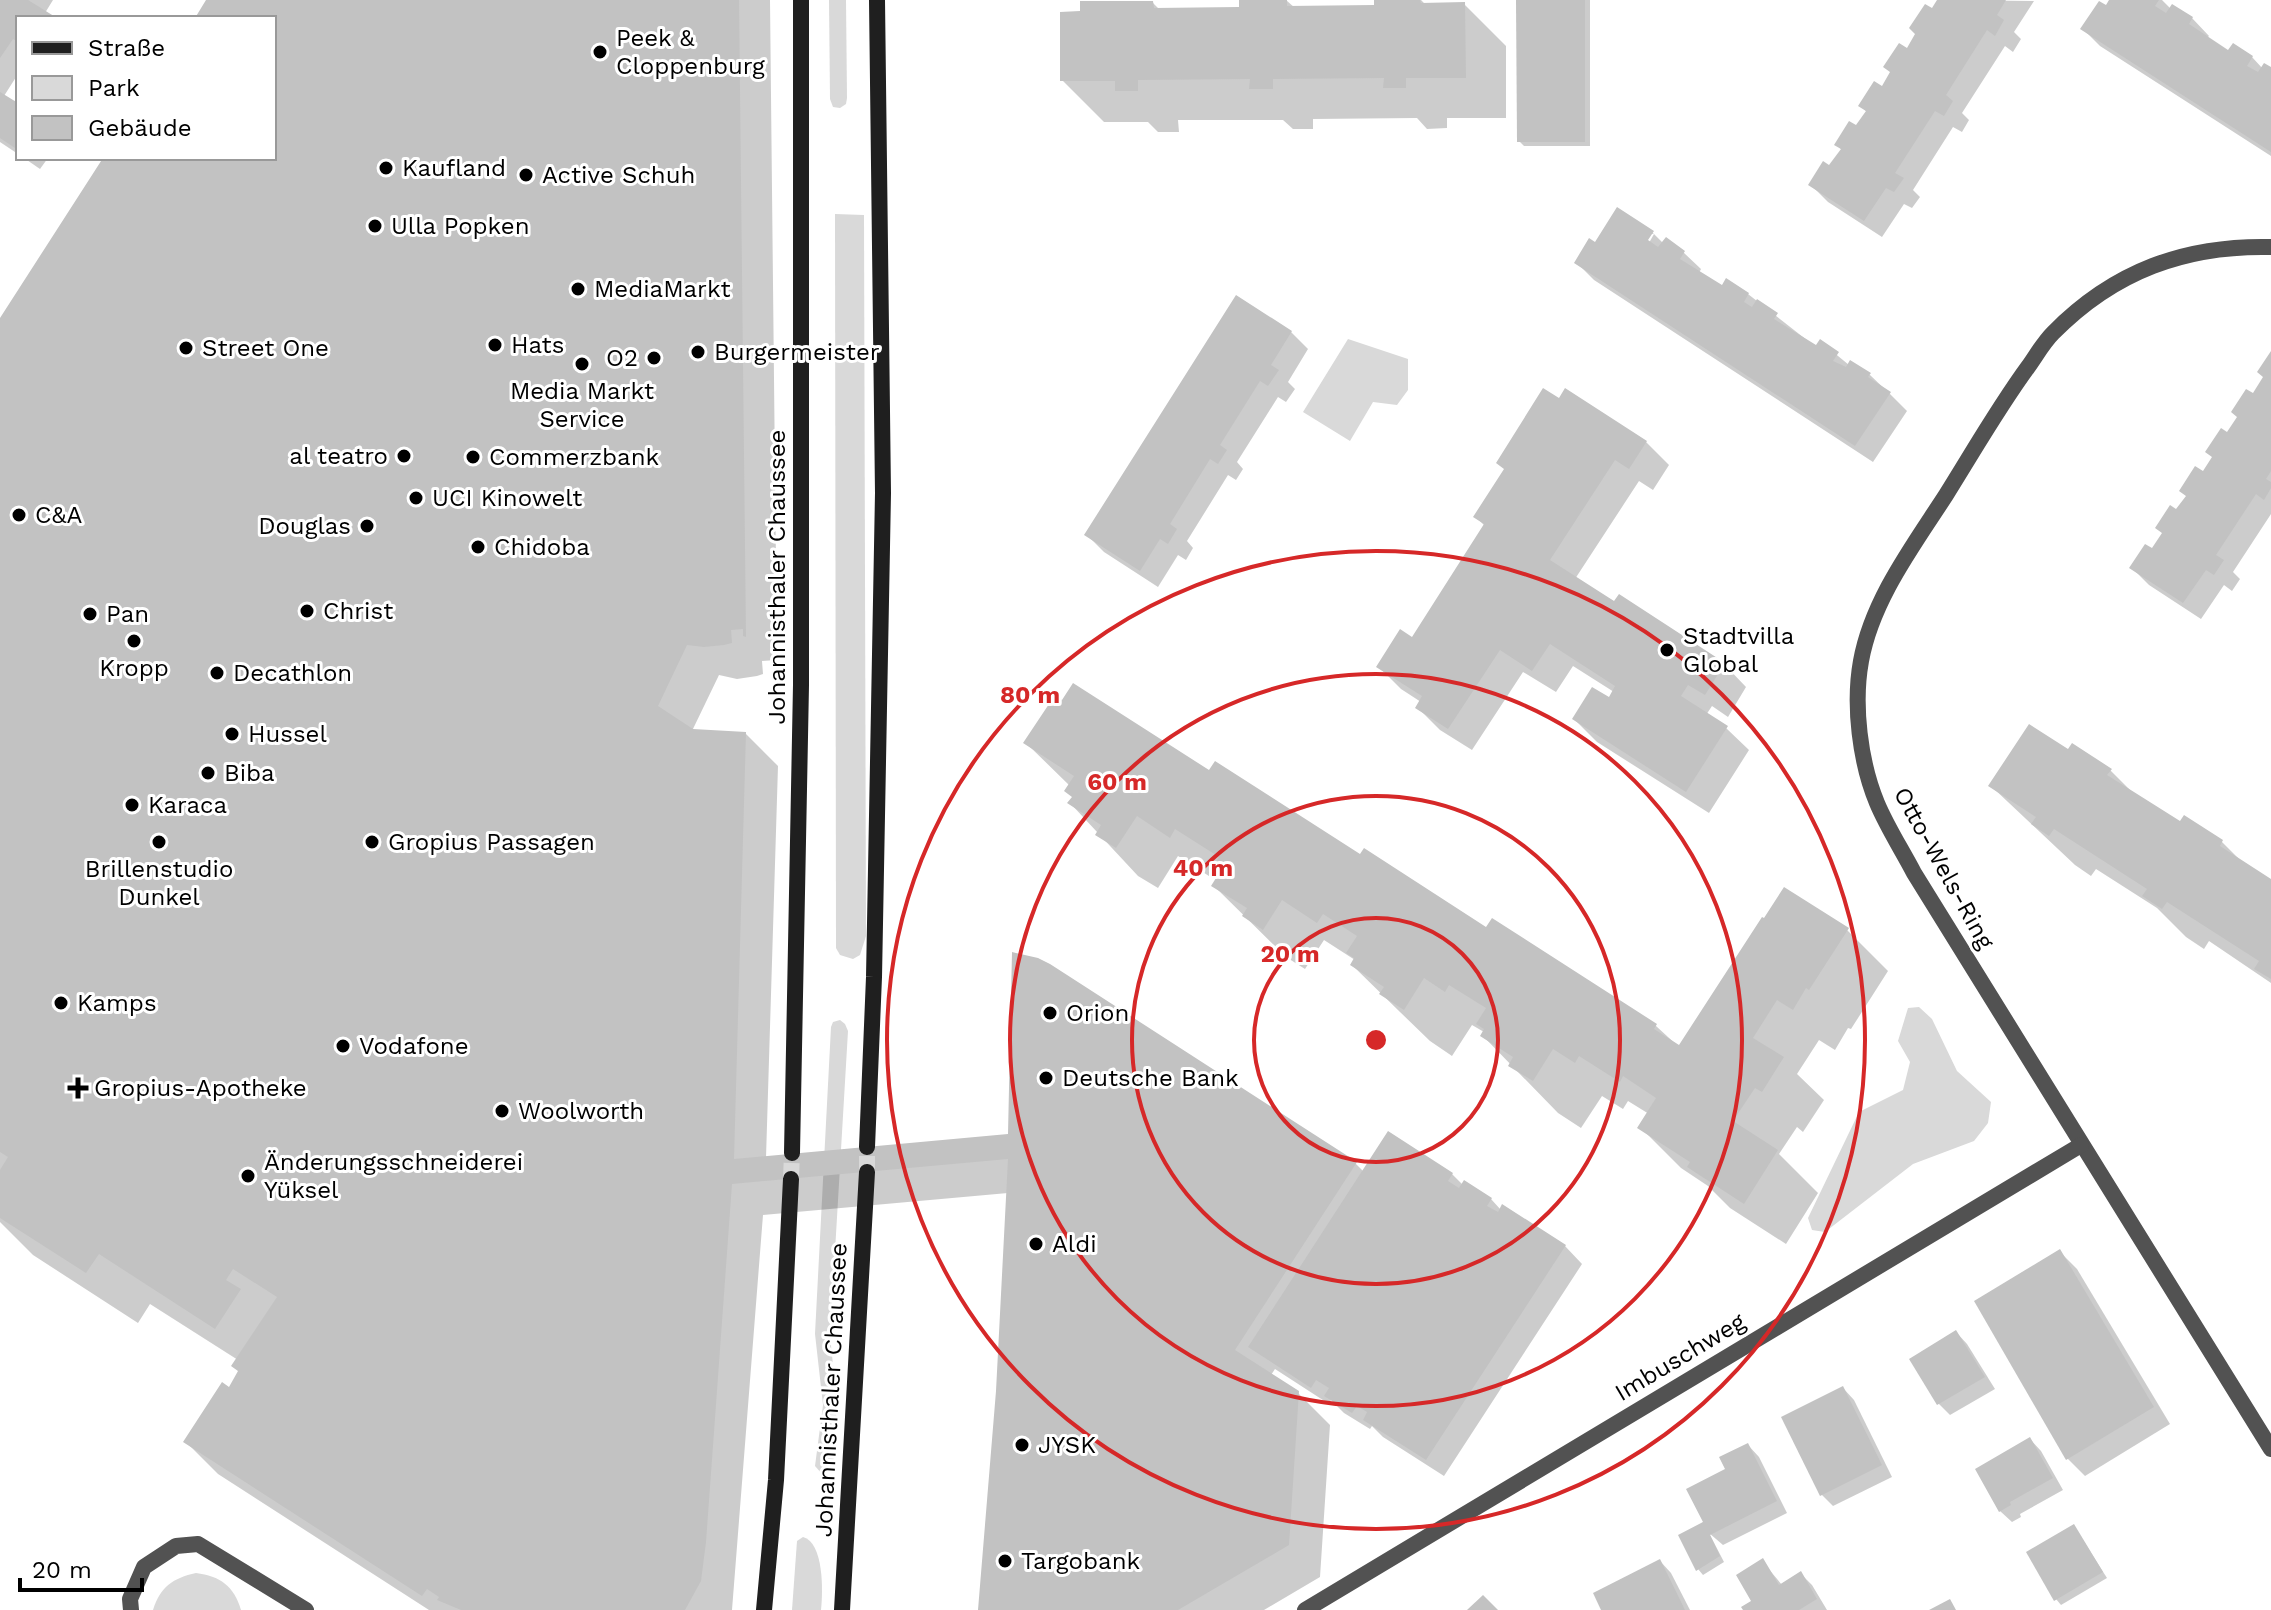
<svg xmlns="http://www.w3.org/2000/svg" width="2271" height="1610" font-family="'Work Sans',sans-serif">
<style>
.green{fill:#d9d9d9}
.shadow{fill:#0003}
.building{fill:#c2c2c2}
.lines{fill:none;stroke-linecap:round;stroke-linejoin:round}
.secondary-tunnel{stroke:#d9d9d9;stroke-width:16;stroke-dasharray:16 8;stroke-linecap:butt}
.street{stroke:#525252;stroke-width:16}
.secondary{stroke:#1f1f1f;stroke-width:16}
.ring{fill:none;stroke:#d62828;stroke-width:4}
.poi-dot{fill:#000;stroke:#fff;stroke-width:3}
.labels{text-anchor:middle;stroke-width:6;stroke-linejoin:round;paint-order:stroke}
.poi-label{font-size:24px;fill:#000;stroke:#fff;text-anchor:start}
.street-label{font-size:24px;fill:#000;stroke:#fff}
.centre{fill:#d62828;stroke:#fff;stroke-width:4}
.ring-label{font-size:24px;text-anchor:middle;font-weight:bold;fill:#d62828;stroke:#fff;stroke-width:6;stroke-linejoin:round;paint-order:stroke}
</style>
<rect width="100%" height="100%" fill="#fff"/>
<g class="green">
<path d="M 829,0 L 846,0 L 847,98 L 846,104 L 840,108 L 833,107 L 830,99 Z"/>
<path d="M 835,214 L 864,215 L 866,936 L 860,955 L 853,959 L 840,955 L 836,948 Z"/>
<path d="M 1348,339 L 1408,359 L 1408,390 L 1397,405 L 1373,402 L 1350,441 L 1303,412 Z"/>
<path d="M 1919,1007 L 1932,1019 L 1957,1071 L 1991,1102 L 1988,1123 L 1974,1141 L 1913,1164 L 1825,1232 L 1812,1230 L 1808,1218 L 1859,1112 L 1903,1090 L 1910,1062 L 1898,1041 L 1908,1008 Z"/>
<path d="M 840,1020 L 845,1024 L 848,1031 L 830,1336 L 837,1403 L 833,1470 L 823,1475 L 815,1466 L 823,1405 L 815,1334 L 831,1027 L 833,1022 Z"/>
<path d="M 803,1537 C 824,1543 823,1591 821,1610 L 792,1610 L 797,1541 Z"/>
<path d="M 196,1573 C 220,1576 234,1586 241,1610 L 153,1610 C 160,1587 173,1578 196,1573 Z"/>
</g>
<g class="shadow">
<path d="M 0,0 L 53,0 L 45,13 L 53,18 L 18,18 L 18,74 L 4,96 L 18,106 L 18,154 L 0,142 Z"/>
<path d="M 207,0 L 770,0 L 777,660 L 762,661 L 763,674 L 757,676 L 737,679 L 719,675 L 692,731 L 746,734 L 778,766 L 766,1158 L 1010,1136 L 1356,1164 L 1364,1172 L 1452,1174 L 1463,1185 L 1491,1199 L 1501,1210 L 1565,1246 L 1582,1264 L 1444,1476 L 1383,1437 L 1372,1426 L 1370,1429 L 1344,1413 L 1331,1400 L 1329,1404 L 1275,1369 L 1271,1375 L 1298,1393 L 1330,1425 L 1320,1577 L 1264,1610 L 980,1610 L 998,1391 L 1008,1193 L 763,1215 L 732,1610 L 429,1610 L 218,1474 L 186,1442 L 230,1389 L 240,1372 L 238,1360 L 150,1304 L 138,1323 L 33,1255 L 0,1222 L 0,322 L 106,158 L 274,158 L 274,18 L 196,18 Z"/>
<path d="M 1286,0 L 1295,8 L 1376,7 L 1376,0 L 1421,0 L 1426,5 L 1464,4 L 1506,46 L 1506,118 L 1447,118 L 1447,128 L 1427,129 L 1417,118 L 1313,119 L 1313,129 L 1293,129 L 1283,120 L 1178,120 L 1179,132 L 1158,132 L 1148,122 L 1104,122 L 1062,80 L 1153,3 L 1160,10 L 1241,9 Z"/>
<path d="M 1518,0 L 1590,0 L 1590,146 L 1524,146 L 1519,141 Z"/>
<path d="M 1939,0 L 2034,1 L 2014,32 L 2021,39 L 2013,52 L 2005,46 L 1962,113 L 1969,120 L 1962,132 L 1953,127 L 1913,190 L 1920,197 L 1912,208 L 1904,204 L 1882,237 L 1828,202 L 1810,184 L 1830,168 L 1842,150 L 1836,144 L 1857,128 L 1868,113 L 1861,106 L 1882,89 Z"/>
<path d="M 2112,0 L 2162,0 L 2171,9 L 2192,18 L 2209,36 L 2207,38 L 2229,53 L 2252,57 L 2263,69 L 2271,70 L 2271,156 L 2100,46 L 2083,29 Z"/>
<path d="M 24,158 L 48,158 L 40,169 Z"/>
<path d="M 1618,210 L 1654,234 L 1650,234 L 1642,248 L 1645,250 L 1654,234 L 1664,244 L 1683,252 L 1701,269 L 1699,273 L 1723,287 L 1748,294 L 1817,348 L 1821,342 L 1849,365 L 1870,375 L 1890,394 L 1907,411 L 1873,462 L 1594,280 L 1576,262 L 1595,245 Z"/>
<path d="M 1291,332 L 1308,349 L 1288,382 L 1295,389 L 1286,402 L 1278,397 L 1237,462 L 1243,469 L 1236,480 L 1228,475 L 1187,541 L 1193,548 L 1186,560 L 1178,555 L 1158,587 L 1104,552 L 1087,535 Z"/>
<path d="M 2271,355 L 2271,514 L 2233,572 L 2240,579 L 2232,591 L 2224,585 L 2201,619 L 2149,585 L 2132,568 L 2152,551 L 2203,474 L 2265,377 Z"/>
<path d="M 1646,442 L 1669,465 L 1653,490 L 1639,481 L 1575,579 L 1724,664 L 1746,687 L 1728,717 L 1712,706 L 1706,715 L 1726,728 L 1749,750 L 1709,813 L 1597,742 L 1574,719 L 1609,700 L 1614,692 L 1573,666 L 1556,692 L 1523,672 L 1472,750 L 1440,730 L 1417,707 L 1421,702 L 1401,689 L 1378,666 L 1412,640 L 1485,526 L 1476,517 Z"/>
<path d="M 1026,743 L 1209,773 L 1487,929 L 1493,920 L 1656,1026 L 1680,1048 L 1847,930 L 1888,971 L 1851,1029 L 1848,1028 L 1835,1050 L 1819,1040 L 1797,1074 L 1824,1100 L 1803,1132 L 1797,1127 L 1779,1154 L 1818,1193 L 1786,1244 L 1730,1208 L 1708,1186 L 1681,1168 L 1640,1127 L 1649,1114 L 1628,1101 L 1623,1109 L 1602,1096 L 1581,1128 L 1558,1113 L 1482,1035 L 1484,1032 L 1472,1025 L 1452,1056 L 1430,1041 L 1400,1012 L 1352,965 L 1355,960 L 1324,940 L 1305,969 L 1286,957 L 1214,886 L 1218,880 L 1213,875 L 1212,878 L 1178,856 L 1158,888 L 1138,876 L 1070,803 L 1073,798 L 1070,786 Z"/>
<path d="M 2068,752 L 2110,770 L 2135,795 L 2180,824 L 2222,842 L 2244,864 L 2271,881 L 2271,983 L 2209,941 L 2204,949 L 2186,937 L 2157,908 L 2096,869 L 2091,876 L 2075,865 L 1991,786 Z"/>
<path d="M 2060,1252 L 2077,1269 L 2170,1424 L 2085,1476 L 2068,1459 Z"/>
<path d="M 1956,1332 L 1967,1344 L 1995,1389 L 1950,1415 L 1939,1404 L 1912,1359 Z"/>
<path d="M 1843,1388 L 1854,1400 L 1892,1477 L 1833,1506 L 1822,1495 Z"/>
<path d="M 2030,1439 L 2041,1451 L 2063,1490 L 2020,1514 L 2021,1517 L 2012,1522 L 2000,1511 Z"/>
<path d="M 1748,1445 L 1759,1457 L 1787,1513 L 1723,1545 L 1709,1533 L 1724,1562 L 1703,1575 L 1698,1569 L 1702,1524 L 1728,1469 Z"/>
<path d="M 2074,1526 L 2107,1578 L 2061,1605 L 2056,1599 Z"/>
<path d="M 1660,1561 L 1671,1573 L 1690,1610 L 1604,1610 Z"/>
<path d="M 1762,1561 L 1782,1585 L 1801,1574 L 1812,1585 L 1827,1610 L 1746,1610 L 1754,1602 Z"/>
</g>
<g class="building">
<path d="M 0,0 L 28,0 L 57,18 L 18,18 L 18,42 L 13,39 L 0,58 Z"/>
<path d="M 206,0 L 739,0 L 746,637 L 743,636 L 743,629 L 731,630 L 732,643 L 724,645 L 704,647 L 687,645 L 658,706 L 693,729 L 746,732 L 734,1159 L 1008,1134 L 1012,952 L 1038,958 L 1050,964 L 1357,1162 L 1235,1350 L 1299,1391 L 1289,1545 L 1178,1610 L 978,1610 L 996,1391 L 1008,1159 L 732,1184 L 706,1542 L 701,1581 L 685,1610 L 461,1610 L 437,1600 L 439,1597 L 427,1589 L 422,1596 L 183,1442 L 222,1382 L 229,1387 L 238,1371 L 231,1366 L 277,1297 L 233,1269 L 226,1280 L 241,1289 L 215,1329 L 99,1254 L 86,1273 L 0,1218 L 0,1170 L 8,1157 L 0,1152 L 0,318 L 103,158 L 274,158 L 274,18 L 195,18 Z"/>
<path d="M 1239,0 L 1287,0 L 1287,6 L 1374,5 L 1374,0 L 1420,0 L 1421,3 L 1465,2 L 1466,78 L 1406,78 L 1406,88 L 1383,88 L 1384,78 L 1273,79 L 1273,89 L 1249,89 L 1250,79 L 1138,80 L 1138,91 L 1115,91 L 1115,81 L 1060,81 L 1060,12 L 1080,11 L 1080,1 L 1153,1 L 1154,8 L 1239,7 Z"/>
<path d="M 1516,0 L 1585,0 L 1585,142 L 1517,142 Z"/>
<path d="M 1937,0 L 2006,0 L 1997,15 L 2004,20 L 1995,36 L 1987,30 L 1946,95 L 1953,101 L 1944,116 L 1935,111 L 1895,173 L 1904,178 L 1894,192 L 1886,188 L 1864,221 L 1808,185 L 1823,161 L 1829,165 L 1841,149 L 1834,145 L 1849,121 L 1856,125 L 1866,111 L 1858,106 L 1874,81 L 1882,86 L 1890,72 L 1883,67 L 1899,43 L 1907,48 L 1915,34 L 1909,28 L 1925,4 L 1932,8 Z"/>
<path d="M 2109,0 L 2159,0 L 2155,6 L 2166,13 L 2172,4 L 2193,17 L 2189,24 L 2228,50 L 2233,43 L 2253,56 L 2247,66 L 2258,72 L 2264,63 L 2271,67 L 2271,152 L 2080,29 L 2099,1 L 2106,5 Z"/>
<path d="M 0,92 L 18,103 L 18,150 L 0,138 Z"/>
<path d="M 1617,207 L 1654,231 L 1648,240 L 1658,247 L 1666,237 L 1685,251 L 1680,259 L 1722,285 L 1726,278 L 1749,293 L 1744,302 L 1752,307 L 1757,299 L 1778,313 L 1774,319 L 1816,345 L 1820,339 L 1839,352 L 1833,361 L 1846,367 L 1850,360 L 1871,373 L 1868,377 L 1891,392 L 1855,446 L 1574,263 L 1589,238 L 1595,242 Z"/>
<path d="M 1236,295 L 1292,331 L 1271,365 L 1279,370 L 1268,386 L 1260,381 L 1220,445 L 1227,450 L 1218,464 L 1210,459 L 1170,524 L 1177,529 L 1168,544 L 1160,539 L 1140,571 L 1084,535 Z"/>
<path d="M 2271,351 L 2271,471 L 2266,479 L 2271,482 L 2271,488 L 2264,500 L 2256,494 L 2216,555 L 2224,560 L 2214,575 L 2206,570 L 2183,603 L 2129,568 L 2145,544 L 2152,548 L 2162,533 L 2155,528 L 2170,505 L 2176,509 L 2186,496 L 2179,491 L 2195,466 L 2203,471 L 2212,457 L 2205,452 L 2221,428 L 2227,432 L 2237,417 L 2231,412 L 2246,389 L 2253,393 L 2263,377 L 2257,372 Z"/>
<path d="M 1543,388 L 1559,398 L 1565,388 L 1647,441 L 1629,469 L 1615,460 L 1550,560 L 1614,601 L 1619,594 L 1725,663 L 1705,695 L 1688,685 L 1681,696 L 1728,726 L 1686,792 L 1572,719 L 1592,687 L 1609,697 L 1615,686 L 1550,644 L 1532,671 L 1500,650 L 1448,729 L 1415,708 L 1422,696 L 1376,667 L 1400,629 L 1412,637 L 1484,524 L 1473,517 L 1504,469 L 1496,463 Z"/>
<path d="M 1073,683 L 1209,770 L 1215,761 L 1360,854 L 1364,848 L 1486,927 L 1492,918 L 1657,1024 L 1654,1029 L 1679,1045 L 1762,917 L 1764,918 L 1784,887 L 1849,928 L 1809,990 L 1806,988 L 1793,1010 L 1777,1000 L 1753,1038 L 1784,1057 L 1762,1092 L 1755,1088 L 1733,1121 L 1778,1150 L 1744,1204 L 1687,1167 L 1690,1162 L 1637,1128 L 1656,1098 L 1623,1076 L 1620,1082 L 1579,1056 L 1575,1063 L 1553,1049 L 1533,1081 L 1508,1066 L 1513,1057 L 1480,1036 L 1484,1029 L 1476,1024 L 1486,1008 L 1449,985 L 1445,992 L 1424,978 L 1404,1010 L 1379,994 L 1384,987 L 1350,965 L 1354,958 L 1346,953 L 1357,936 L 1323,914 L 1317,923 L 1282,900 L 1263,930 L 1242,916 L 1247,908 L 1211,886 L 1216,878 L 1208,873 L 1219,857 L 1175,829 L 1170,838 L 1137,816 L 1116,848 L 1095,835 L 1101,825 L 1067,803 L 1072,797 L 1064,791 L 1074,776 L 1023,743 L 1055,695 L 1062,700 Z"/>
<path d="M 2029,724 L 2068,749 L 2072,743 L 2112,769 L 2107,775 L 2180,821 L 2184,815 L 2223,840 L 2220,846 L 2271,879 L 2271,979 L 2254,969 L 2259,961 L 2167,902 L 2162,909 L 2142,896 L 2147,889 L 2054,829 L 2049,836 L 2031,824 L 2036,817 L 1988,786 Z"/>
<path d="M 1388,1131 L 1453,1173 L 1448,1181 L 1459,1188 L 1464,1180 L 1492,1198 L 1487,1206 L 1498,1212 L 1502,1204 L 1566,1245 L 1426,1460 L 1363,1420 L 1367,1412 L 1357,1406 L 1352,1413 L 1324,1396 L 1329,1388 L 1316,1380 L 1311,1388 L 1248,1347 Z"/>
<path d="M 2060,1249 L 2154,1407 L 2066,1460 L 1974,1301 Z"/>
<path d="M 1956,1330 L 1985,1377 L 1937,1405 L 1909,1359 Z"/>
<path d="M 1843,1386 L 1882,1465 L 1820,1496 L 1781,1417 Z"/>
<path d="M 2030,1437 L 2053,1478 L 2010,1502 L 2011,1505 L 1999,1512 L 1975,1469 Z"/>
<path d="M 1748,1443 L 1777,1501 L 1710,1535 L 1720,1556 L 1696,1571 L 1678,1535 L 1703,1522 L 1686,1489 L 1725,1469 L 1719,1457 Z"/>
<path d="M 2074,1524 L 2103,1572 L 2054,1601 L 2026,1552 Z"/>
<path d="M 1763,1558 L 1779,1585 L 1801,1571 L 1817,1599 L 1799,1610 L 1743,1610 L 1741,1607 L 1751,1601 L 1736,1575 Z"/>
<path d="M 1660,1559 L 1685,1610 L 1601,1610 L 1593,1593 Z"/>
<path d="M 1483,1595 L 1498,1610 L 1467,1610 Z"/>
<path d="M 1950,1599 L 1956,1610 L 1929,1610 Z"/>
</g>
<g class="lines">
<g class="secondary-tunnel">
<path d="M 867,1172 L 867,1147"/>
<path d="M 791,1179 L 792,1153"/>
</g>
<g class="street">
<path d="M 2271,247 C 2185,245 2114,271 2053,333 C 2043,343 2036,356 2028,367 C 1998,408 1973,452 1946,495 C 1913,546 1872,600 1861,661 C 1853,705 1860,762 1877,803 C 1887,827 1902,850 1914,873 L 2271,1449"/>
<path d="M 131,1610 L 130,1599 L 144,1567 L 176,1546 L 198,1544 L 306,1610"/>
<path d="M 1305,1610 L 2081,1145"/>
</g>
<g class="secondary">
<path d="M 867,1147 L 874,977 L 883,493 L 877,0"/>
<path d="M 792,1153 L 801,685 L 801,0"/>
<path d="M 764,1610 L 776,1480 L 791,1179"/>
<path d="M 842,1610 L 867,1172"/>
</g>
</g>
<g class="ring">
<circle cx="1376" cy="1040" r="122"/>
<circle cx="1376" cy="1040" r="244"/>
<circle cx="1376" cy="1040" r="366"/>
<circle cx="1376" cy="1040" r="489"/>
</g>
<g class="poi-dot">
<circle cx="600" cy="52" r="8"/>
<circle cx="386" cy="168" r="8"/>
<circle cx="526" cy="175" r="8"/>
<circle cx="375" cy="226" r="8"/>
<circle cx="578" cy="289" r="8"/>
<circle cx="495" cy="345" r="8"/>
<circle cx="186" cy="348" r="8"/>
<circle cx="698" cy="352" r="8"/>
<circle cx="654" cy="358" r="8"/>
<circle cx="582" cy="364" r="8"/>
<circle cx="404" cy="456" r="8"/>
<circle cx="473" cy="457" r="8"/>
<circle cx="416" cy="498" r="8"/>
<circle cx="19" cy="515" r="8"/>
<circle cx="367" cy="526" r="8"/>
<circle cx="478" cy="547" r="8"/>
<circle cx="307" cy="611" r="8"/>
<circle cx="90" cy="614" r="8"/>
<circle cx="134" cy="641" r="8"/>
<circle cx="1667" cy="650" r="8"/>
<circle cx="217" cy="673" r="8"/>
<circle cx="232" cy="734" r="8"/>
<circle cx="208" cy="773" r="8"/>
<circle cx="132" cy="805" r="8"/>
<circle cx="159" cy="842" r="8"/>
<circle cx="372" cy="842" r="8"/>
<circle cx="61" cy="1003" r="8"/>
<circle cx="1050" cy="1013" r="8"/>
<circle cx="343" cy="1046" r="8"/>
<circle cx="1046" cy="1078" r="8"/>
<path d="M74 1076h8v8h8v8h-8v8h-8v-8h-8v-8h8z"/>
<circle cx="502" cy="1111" r="8"/>
<circle cx="248" cy="1176" r="8"/>
<circle cx="1036" cy="1244" r="8"/>
<circle cx="1022" cy="1445" r="8"/>
<circle cx="1005" cy="1561" r="8"/>
</g>
<g class="labels">
<g class="poi-label">
<text x="616" y="46">Peek &amp;<tspan x="616" dy="28">Cloppenburg</tspan></text>
<text x="402" y="176">Kaufland</text>
<text x="542" y="183">Active Schuh</text>
<text x="391" y="234">Ulla Popken</text>
<text x="594" y="297">MediaMarkt</text>
<text x="511" y="353">Hats</text>
<text x="202" y="356">Street One</text>
<text x="714" y="360">Burgermeister</text>
<text x="638" y="366" text-anchor="end">O2</text>
<text x="582" y="399" text-anchor="middle">Media Markt<tspan x="582" dy="28">Service</tspan></text>
<text x="388" y="464" text-anchor="end">al teatro</text>
<text x="489" y="465">Commerzbank</text>
<text x="432" y="506">UCI Kinowelt</text>
<text x="35" y="523">C&amp;A</text>
<text x="351" y="534" text-anchor="end">Douglas</text>
<text x="494" y="555">Chidoba</text>
<text x="323" y="619">Christ</text>
<text x="106" y="622">Pan</text>
<text x="1683" y="644">Stadtvilla<tspan x="1683" dy="28">Global</tspan></text>
<text x="134" y="676" text-anchor="middle">Kropp</text>
<text x="233" y="681">Decathlon</text>
<text x="248" y="742">Hussel</text>
<text x="224" y="781">Biba</text>
<text x="148" y="813">Karaca</text>
<text x="388" y="850">Gropius Passagen</text>
<text x="159" y="877" text-anchor="middle">Brillenstudio<tspan x="159" dy="28">Dunkel</tspan></text>
<text x="77" y="1011">Kamps</text>
<text x="1066" y="1021">Orion</text>
<text x="359" y="1054">Vodafone</text>
<text x="1062" y="1086">Deutsche Bank</text>
<text x="94" y="1096">Gropius-Apotheke</text>
<text x="518" y="1119">Woolworth</text>
<text x="264" y="1170">Änderungsschneiderei<tspan x="264" dy="28">Yüksel</tspan></text>
<text x="1052" y="1252">Aldi</text>
<text x="1038" y="1453">JYSK</text>
<text x="1021" y="1569">Targobank</text>
</g>
<g class="street-label">
<text transform="translate(777 577) rotate(-90)" y="8">Johannisthaler Chaussee</text>
<text transform="translate(1944 868) rotate(61)" y="8">Otto-Wels-Ring</text>
<text transform="translate(1680 1357) rotate(-31)" y="8">Imbuschweg</text>
<text transform="translate(831 1390) rotate(-87)" y="8">Johannisthaler Chaussee</text>
</g>
</g>
<circle cx="1376" cy="1040" r="12" class="centre"/>
<g class="ring-label">
<text x="1030" y="703">80 m</text>
<text x="1117" y="790">60 m</text>
<text x="1203" y="876">40 m</text>
<text x="1290" y="962">20 m</text>
</g>
<rect x="16" y="16" width="260" height="144" fill="#ffffff" stroke="#999999" stroke-width="2"/>
<rect x="32" y="42" width="40" height="12" fill="#1f1f1f" stroke="#999999" stroke-width="2"/>
<text x="88" y="56" font-size="24" fill="#000000">Straße</text>
<rect x="32" y="76" width="40" height="24" fill="#d9d9d9" stroke="#999999" stroke-width="2"/>
<text x="88" y="96" font-size="24" fill="#000000">Park</text>
<rect x="32" y="116" width="40" height="24" fill="#c2c2c2" stroke="#999999" stroke-width="2"/>
<text x="88" y="136" font-size="24" fill="#000000">Gebäude</text>
<path d="M20 1578v12h122v-12" fill="none" stroke="#000000" stroke-width="4"/>
<text x="32" y="1578" font-size="24" fill="#000000" stroke="#ffffff" stroke-width="6" paint-order="stroke">20 m</text>
</svg>
